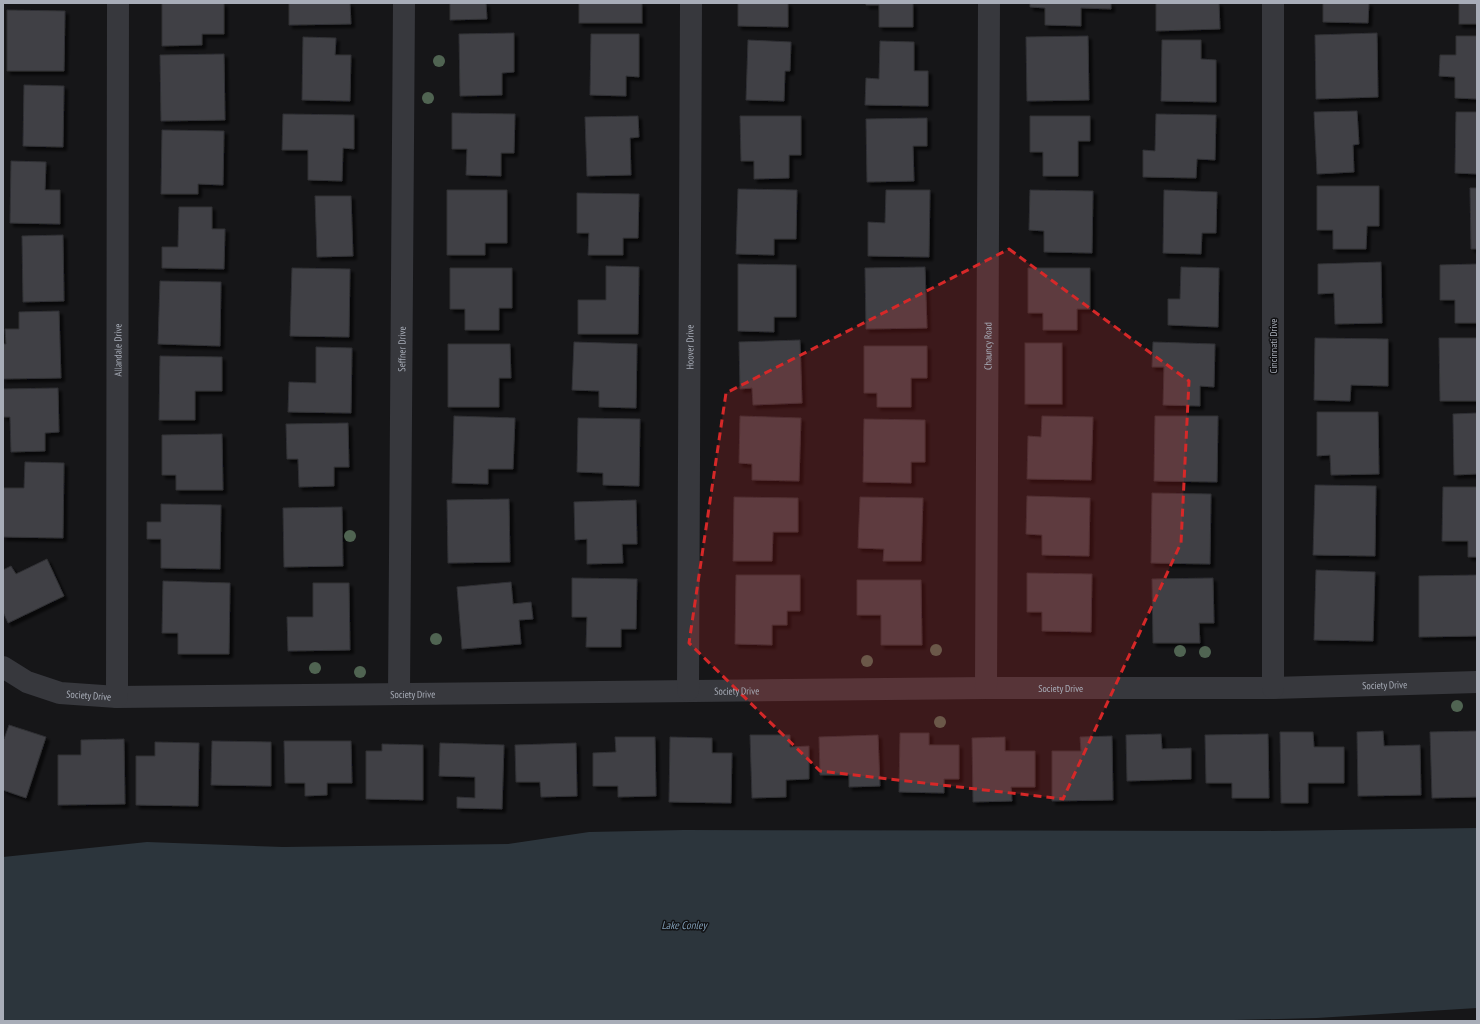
<svg xmlns="http://www.w3.org/2000/svg" width="1480" height="1024" font-family="'PT Sans Narrow',sans-serif">
<style>
.water{fill:#2c353c}
.building{fill:#404145;stroke:#303034;filter:url(#shadow)}
.lines{fill:none;stroke-linecap:round;stroke-linejoin:round}
.minor{stroke:#37383d;stroke-width:22}
.tree{fill:#506452}
.marked{fill:#d62828;fill-opacity:0.2;stroke:#d62828;stroke-width:3;stroke-dasharray:8 5;stroke-linejoin:round}
.labels{text-anchor:middle;stroke-width:3;stroke-linejoin:round;paint-order:stroke}
.street-label{font-size:10px;fill:#a8adb8;stroke:#111113}
.water-label{font-size:11px;font-style:italic;fill:#7f9bb3;stroke:#111113}
</style>
<defs>
<filter id="shadow"><feDropShadow dx="3.5" dy="3.5" stdDeviation="1" flood-color="#0009"/></filter>
</defs>
<rect width="100%" height="100%" fill="#161618"/>
<path class="water" d="M 1477,828 L 1477,1008 L 1317,1018 L 1196,1021 L 3,1021 L 3,857 L 147,842 L 283,847 L 508,844 L 589,832 L 684,830 L 1261,831 Z"/>
<g class="building">
<path d="M 162,3 L 224,3 L 224,34 L 202,34 L 202,45 L 162,46 Z"/>
<path d="M 289,3 L 350,3 L 351,24 L 289,25 Z"/>
<path d="M 450,3 L 486,3 L 487,19 L 450,20 Z"/>
<rect x="579" y="3" width="63" height="20"/>
<path d="M 738,3 L 788,3 L 788,27 L 738,26 Z"/>
<path d="M 866,3 L 913,3 L 913,27 L 879,27 L 879,5 L 866,5 Z"/>
<path d="M 1030,3 L 1111,3 L 1111,9 L 1081,8 L 1081,26 L 1045,25 L 1045,8 L 1030,7 Z"/>
<path d="M 1156,3 L 1219,3 L 1220,29 L 1156,31 Z"/>
<path d="M 1323,3 L 1369,3 L 1368,23 L 1323,22 Z"/>
<rect x="1459" y="3" width="18" height="21"/>
<path d="M 7,10 L 65,11 L 64,71 L 7,71 Z"/>
<path d="M 514,33 L 514,72 L 502,73 L 502,95 L 460,96 L 459,34 Z"/>
<path d="M 1377,33 L 1378,97 L 1316,99 L 1315,35 Z"/>
<path d="M 591,34 L 639,34 L 639,77 L 626,76 L 626,96 L 590,95 Z"/>
<path d="M 1088,36 L 1089,100 L 1027,101 L 1026,37 Z"/>
<path d="M 1456,36 L 1477,36 L 1477,99 L 1455,98 L 1455,77 L 1439,76 L 1440,55 L 1456,55 Z"/>
<path d="M 303,37 L 336,38 L 335,55 L 351,55 L 350,101 L 302,100 Z"/>
<path d="M 748,40 L 791,42 L 790,71 L 785,71 L 784,101 L 746,100 Z"/>
<path d="M 1162,40 L 1201,40 L 1201,59 L 1216,60 L 1216,102 L 1161,101 Z"/>
<path d="M 880,41 L 914,42 L 914,71 L 928,71 L 928,106 L 865,105 L 866,78 L 879,79 Z"/>
<path d="M 224,54 L 225,120 L 161,121 L 160,55 Z"/>
<path d="M 24,85 L 64,86 L 63,147 L 23,146 Z"/>
<path d="M 1357,111 L 1359,144 L 1353,145 L 1354,172 L 1317,174 L 1314,112 Z"/>
<path d="M 1456,112 L 1477,112 L 1477,174 L 1455,173 Z"/>
<path d="M 452,113 L 515,114 L 514,153 L 501,153 L 501,176 L 466,175 L 467,149 L 452,149 Z"/>
<path d="M 283,114 L 354,115 L 354,149 L 343,148 L 342,181 L 308,180 L 308,150 L 282,150 Z"/>
<path d="M 1156,114 L 1216,115 L 1215,160 L 1197,159 L 1196,178 L 1143,177 L 1143,150 L 1155,151 Z"/>
<path d="M 638,116 L 639,137 L 630,138 L 631,175 L 587,176 L 585,117 Z"/>
<path d="M 740,116 L 801,116 L 801,155 L 789,155 L 789,178 L 754,179 L 754,161 L 741,161 Z"/>
<path d="M 1030,116 L 1090,116 L 1090,141 L 1078,141 L 1078,176 L 1043,176 L 1043,152 L 1030,152 Z"/>
<path d="M 927,118 L 927,146 L 913,146 L 914,181 L 867,182 L 866,119 Z"/>
<path d="M 162,130 L 224,131 L 223,185 L 198,184 L 198,194 L 161,194 Z"/>
<path d="M 11,161 L 46,162 L 45,190 L 60,190 L 60,224 L 10,223 Z"/>
<path d="M 1317,186 L 1379,186 L 1379,226 L 1367,226 L 1366,249 L 1333,249 L 1333,230 L 1317,230 Z"/>
<path d="M 1470,188 L 1477,188 L 1477,249 L 1471,249 Z"/>
<path d="M 738,189 L 797,190 L 796,239 L 774,239 L 774,255 L 736,254 Z"/>
<path d="M 447,190 L 507,190 L 507,243 L 485,243 L 485,255 L 447,255 Z"/>
<path d="M 886,190 L 930,190 L 929,257 L 868,256 L 868,222 L 885,223 Z"/>
<path d="M 1030,190 L 1093,191 L 1092,253 L 1044,252 L 1044,231 L 1029,230 Z"/>
<path d="M 1164,190 L 1217,192 L 1216,233 L 1202,233 L 1201,254 L 1163,253 Z"/>
<path d="M 577,193 L 639,194 L 638,238 L 623,238 L 623,255 L 588,255 L 589,233 L 577,233 Z"/>
<path d="M 315,196 L 351,196 L 353,256 L 317,257 Z"/>
<path d="M 179,207 L 212,207 L 212,229 L 225,229 L 224,269 L 162,268 L 162,247 L 178,247 Z"/>
<path d="M 63,235 L 64,301 L 23,302 L 22,236 Z"/>
<path d="M 1381,262 L 1382,323 L 1335,324 L 1334,293 L 1318,294 L 1318,264 Z"/>
<path d="M 738,264 L 796,265 L 796,317 L 774,317 L 774,332 L 738,331 Z"/>
<path d="M 1477,264 L 1477,323 L 1455,323 L 1455,300 L 1440,300 L 1440,265 Z"/>
<path d="M 606,266 L 639,267 L 638,334 L 578,334 L 578,300 L 606,300 Z"/>
<path d="M 925,267 L 927,328 L 866,329 L 865,268 Z"/>
<path d="M 1181,267 L 1219,268 L 1218,327 L 1168,325 L 1168,299 L 1180,299 Z"/>
<path d="M 292,268 L 350,269 L 349,337 L 290,336 Z"/>
<path d="M 450,268 L 512,268 L 512,308 L 499,308 L 499,330 L 465,330 L 465,309 L 450,309 Z"/>
<path d="M 1028,268 L 1090,268 L 1090,309 L 1077,309 L 1077,330 L 1043,330 L 1043,313 L 1028,313 Z"/>
<path d="M 160,281 L 221,282 L 220,346 L 158,344 Z"/>
<path d="M 59,311 L 61,378 L 3,379 L 3,344 L 6,344 L 5,329 L 19,329 L 19,312 Z"/>
<path d="M 1315,338 L 1388,339 L 1388,386 L 1351,385 L 1350,401 L 1314,400 Z"/>
<path d="M 1439,338 L 1477,338 L 1477,401 L 1440,401 Z"/>
<path d="M 800,340 L 802,403 L 753,405 L 752,388 L 740,389 L 739,342 Z"/>
<path d="M 574,342 L 637,344 L 636,408 L 599,407 L 599,391 L 572,390 Z"/>
<path d="M 1153,342 L 1215,344 L 1214,387 L 1200,386 L 1200,406 L 1163,405 L 1164,367 L 1152,367 Z"/>
<rect x="1025" y="343" width="37" height="61"/>
<path d="M 448,344 L 510,344 L 511,378 L 499,378 L 499,407 L 448,407 Z"/>
<path d="M 864,346 L 927,346 L 927,378 L 911,378 L 911,407 L 877,407 L 877,393 L 864,393 Z"/>
<path d="M 316,347 L 352,348 L 351,413 L 288,412 L 289,382 L 316,383 Z"/>
<path d="M 160,356 L 222,357 L 222,391 L 195,391 L 195,420 L 159,420 Z"/>
<path d="M 58,388 L 59,432 L 45,433 L 45,451 L 11,452 L 10,417 L 3,417 L 3,389 Z"/>
<path d="M 1317,412 L 1378,412 L 1379,474 L 1331,475 L 1330,455 L 1317,456 Z"/>
<path d="M 1477,413 L 1477,474 L 1454,475 L 1453,414 Z"/>
<path d="M 454,416 L 515,418 L 513,469 L 488,469 L 488,484 L 452,483 Z"/>
<path d="M 740,416 L 801,418 L 799,481 L 752,480 L 752,464 L 739,463 Z"/>
<path d="M 1042,416 L 1093,417 L 1091,480 L 1027,479 L 1028,436 L 1041,437 Z"/>
<path d="M 1155,416 L 1218,416 L 1217,482 L 1154,481 Z"/>
<path d="M 578,418 L 640,419 L 639,486 L 603,485 L 603,473 L 577,472 Z"/>
<path d="M 864,419 L 925,420 L 925,462 L 911,462 L 911,483 L 863,482 Z"/>
<path d="M 348,423 L 349,467 L 334,467 L 334,486 L 299,487 L 298,459 L 287,459 L 286,424 Z"/>
<path d="M 222,434 L 223,490 L 176,490 L 176,475 L 162,475 L 162,435 Z"/>
<path d="M 25,462 L 64,463 L 63,538 L 3,537 L 3,488 L 24,488 Z"/>
<path d="M 1315,485 L 1376,486 L 1375,556 L 1313,555 Z"/>
<path d="M 1443,487 L 1477,487 L 1477,557 L 1468,557 L 1468,541 L 1442,541 Z"/>
<path d="M 1152,493 L 1211,494 L 1210,564 L 1151,563 Z"/>
<path d="M 1027,496 L 1090,498 L 1089,556 L 1042,555 L 1042,535 L 1026,534 Z"/>
<path d="M 734,497 L 798,498 L 798,532 L 773,532 L 772,561 L 733,561 Z"/>
<path d="M 860,497 L 923,498 L 921,561 L 883,561 L 884,549 L 858,548 Z"/>
<path d="M 509,499 L 510,562 L 448,563 L 447,500 Z"/>
<path d="M 636,500 L 637,544 L 622,544 L 623,563 L 587,564 L 587,539 L 575,540 L 574,502 Z"/>
<path d="M 161,504 L 221,505 L 220,569 L 161,568 L 161,539 L 147,539 L 147,522 L 161,522 Z"/>
<path d="M 342,507 L 343,566 L 284,567 L 283,508 Z"/>
<path d="M 47,559 L 64,596 L 8,623 L 3,612 L 3,570 L 11,566 L 16,574 Z"/>
<path d="M 1316,570 L 1375,572 L 1373,641 L 1314,640 Z"/>
<path d="M 1027,573 L 1092,574 L 1091,632 L 1042,631 L 1042,612 L 1027,612 Z"/>
<path d="M 736,575 L 800,575 L 800,611 L 787,611 L 787,625 L 772,625 L 772,645 L 735,644 Z"/>
<path d="M 1477,575 L 1477,636 L 1419,637 L 1419,576 Z"/>
<path d="M 572,578 L 637,579 L 636,629 L 621,629 L 621,647 L 586,647 L 587,617 L 572,617 Z"/>
<path d="M 1213,578 L 1214,623 L 1199,623 L 1200,643 L 1153,643 L 1152,579 Z"/>
<path d="M 857,580 L 921,580 L 922,645 L 881,645 L 881,615 L 857,615 Z"/>
<path d="M 163,581 L 230,583 L 229,654 L 178,654 L 178,633 L 162,633 Z"/>
<path d="M 511,582 L 513,604 L 531,602 L 533,619 L 519,620 L 521,644 L 462,649 L 457,587 Z"/>
<path d="M 313,583 L 349,583 L 350,650 L 288,651 L 287,617 L 313,617 Z"/>
<path d="M 9,725 L 46,737 L 26,798 L 3,790 L 3,738 L 4,739 Z"/>
<path d="M 1383,731 L 1384,746 L 1420,745 L 1421,795 L 1358,796 L 1357,732 Z"/>
<path d="M 1477,731 L 1477,797 L 1432,798 L 1430,732 Z"/>
<path d="M 1280,732 L 1313,732 L 1314,747 L 1344,747 L 1344,783 L 1308,783 L 1308,803 L 1281,803 Z"/>
<path d="M 900,733 L 929,733 L 929,745 L 959,745 L 959,779 L 944,779 L 944,793 L 899,792 Z"/>
<path d="M 1161,734 L 1162,749 L 1191,748 L 1191,779 L 1127,781 L 1126,735 Z"/>
<path d="M 1268,734 L 1269,798 L 1232,798 L 1232,783 L 1206,783 L 1205,735 Z"/>
<path d="M 750,735 L 790,735 L 790,747 L 809,746 L 809,779 L 786,780 L 786,797 L 752,798 Z"/>
<path d="M 878,735 L 880,786 L 849,787 L 849,775 L 820,775 L 819,737 Z"/>
<path d="M 1112,736 L 1113,800 L 1052,801 L 1052,751 L 1081,751 L 1080,737 Z"/>
<path d="M 615,737 L 655,737 L 656,796 L 618,797 L 618,786 L 593,786 L 593,753 L 616,752 Z"/>
<path d="M 670,737 L 712,738 L 712,753 L 732,753 L 731,803 L 669,802 Z"/>
<path d="M 1005,737 L 1005,751 L 1035,751 L 1035,787 L 1011,787 L 1012,801 L 973,802 L 972,738 Z"/>
<path d="M 124,739 L 125,804 L 58,805 L 58,755 L 81,755 L 81,740 Z"/>
<path d="M 212,741 L 271,742 L 271,786 L 211,785 Z"/>
<path d="M 284,741 L 351,741 L 352,783 L 327,783 L 327,795 L 305,796 L 305,783 L 285,783 Z"/>
<path d="M 155,742 L 199,743 L 198,806 L 136,805 L 136,756 L 155,756 Z"/>
<path d="M 440,743 L 504,745 L 502,809 L 457,808 L 457,797 L 475,798 L 475,777 L 439,776 Z"/>
<path d="M 576,743 L 577,796 L 541,797 L 540,782 L 516,782 L 515,745 Z"/>
<path d="M 382,744 L 423,745 L 423,800 L 366,799 L 366,751 L 382,751 Z"/>
</g>
<g class="lines">
<g class="minor">
<path id="s1" d="M 3,667 L 27,682 L 60,693 L 117,697 L 986,688 L 1273,688 L 1477,682"/>
<path id="s2" d="M 986,688 L 989,3"/>
<path d="M 1273,688 L 1273,3"/>
<path id="s3" d="M 688,690 L 691,3"/>
<path id="s4" d="M 399,694 L 404,3"/>
<path id="s5" d="M 117,697 L 118,3"/>
</g>
</g>
<g class="tree">
<circle cx="439" cy="61" r="6"/>
<circle cx="428" cy="98" r="6"/>
<circle cx="350" cy="536" r="6"/>
<circle cx="436" cy="639" r="6"/>
<circle cx="936" cy="650" r="6"/>
<circle cx="1180" cy="651" r="6"/>
<circle cx="1205" cy="652" r="6"/>
<circle cx="867" cy="661" r="6"/>
<circle cx="315" cy="668" r="6"/>
<circle cx="360" cy="672" r="6"/>
<circle cx="1457" cy="706" r="6"/>
<circle cx="940" cy="722" r="6"/>
</g>
<path class="marked" d="M 1009,249 L 1189,381 L 1181,543 L 1063,799 L 820,771 L 689,643 L 726,393 Z"/>
<g class="labels">
<g class="street-label">
<text dy="4" stroke="none"><textPath href="#s2" startOffset="342">Chauncy Road</textPath></text>
<text transform="translate(1273 346) rotate(-90)" y="4">Cincinnati Drive</text>
<text dy="4" stroke="none"><textPath href="#s3" startOffset="343">Hoover Drive</textPath></text>
<text dy="4" stroke="none"><textPath href="#s4" startOffset="345">Seffner Drive</textPath></text>
<text dy="4" stroke="none"><textPath href="#s5" startOffset="347">Allandale Drive</textPath></text>
<text dy="4" stroke="none"><textPath href="#s1" startOffset="1388">Society Drive</textPath></text>
<text dy="4" stroke="none"><textPath href="#s1" startOffset="1064">Society Drive</textPath></text>
<text dy="4" stroke="none"><textPath href="#s1" startOffset="740">Society Drive</textPath></text>
<text dy="4" stroke="none"><textPath href="#s1" startOffset="416">Society Drive</textPath></text>
<text dy="4" stroke="none"><textPath href="#s1" startOffset="92">Society Drive</textPath></text>
</g>
<g class="water-label">
<text x="684" y="929">Lake Conley</text>
</g>
</g>
<rect width="1480" height="1024" fill="none" stroke="#a8adb8" stroke-width="8"/>
</svg>
